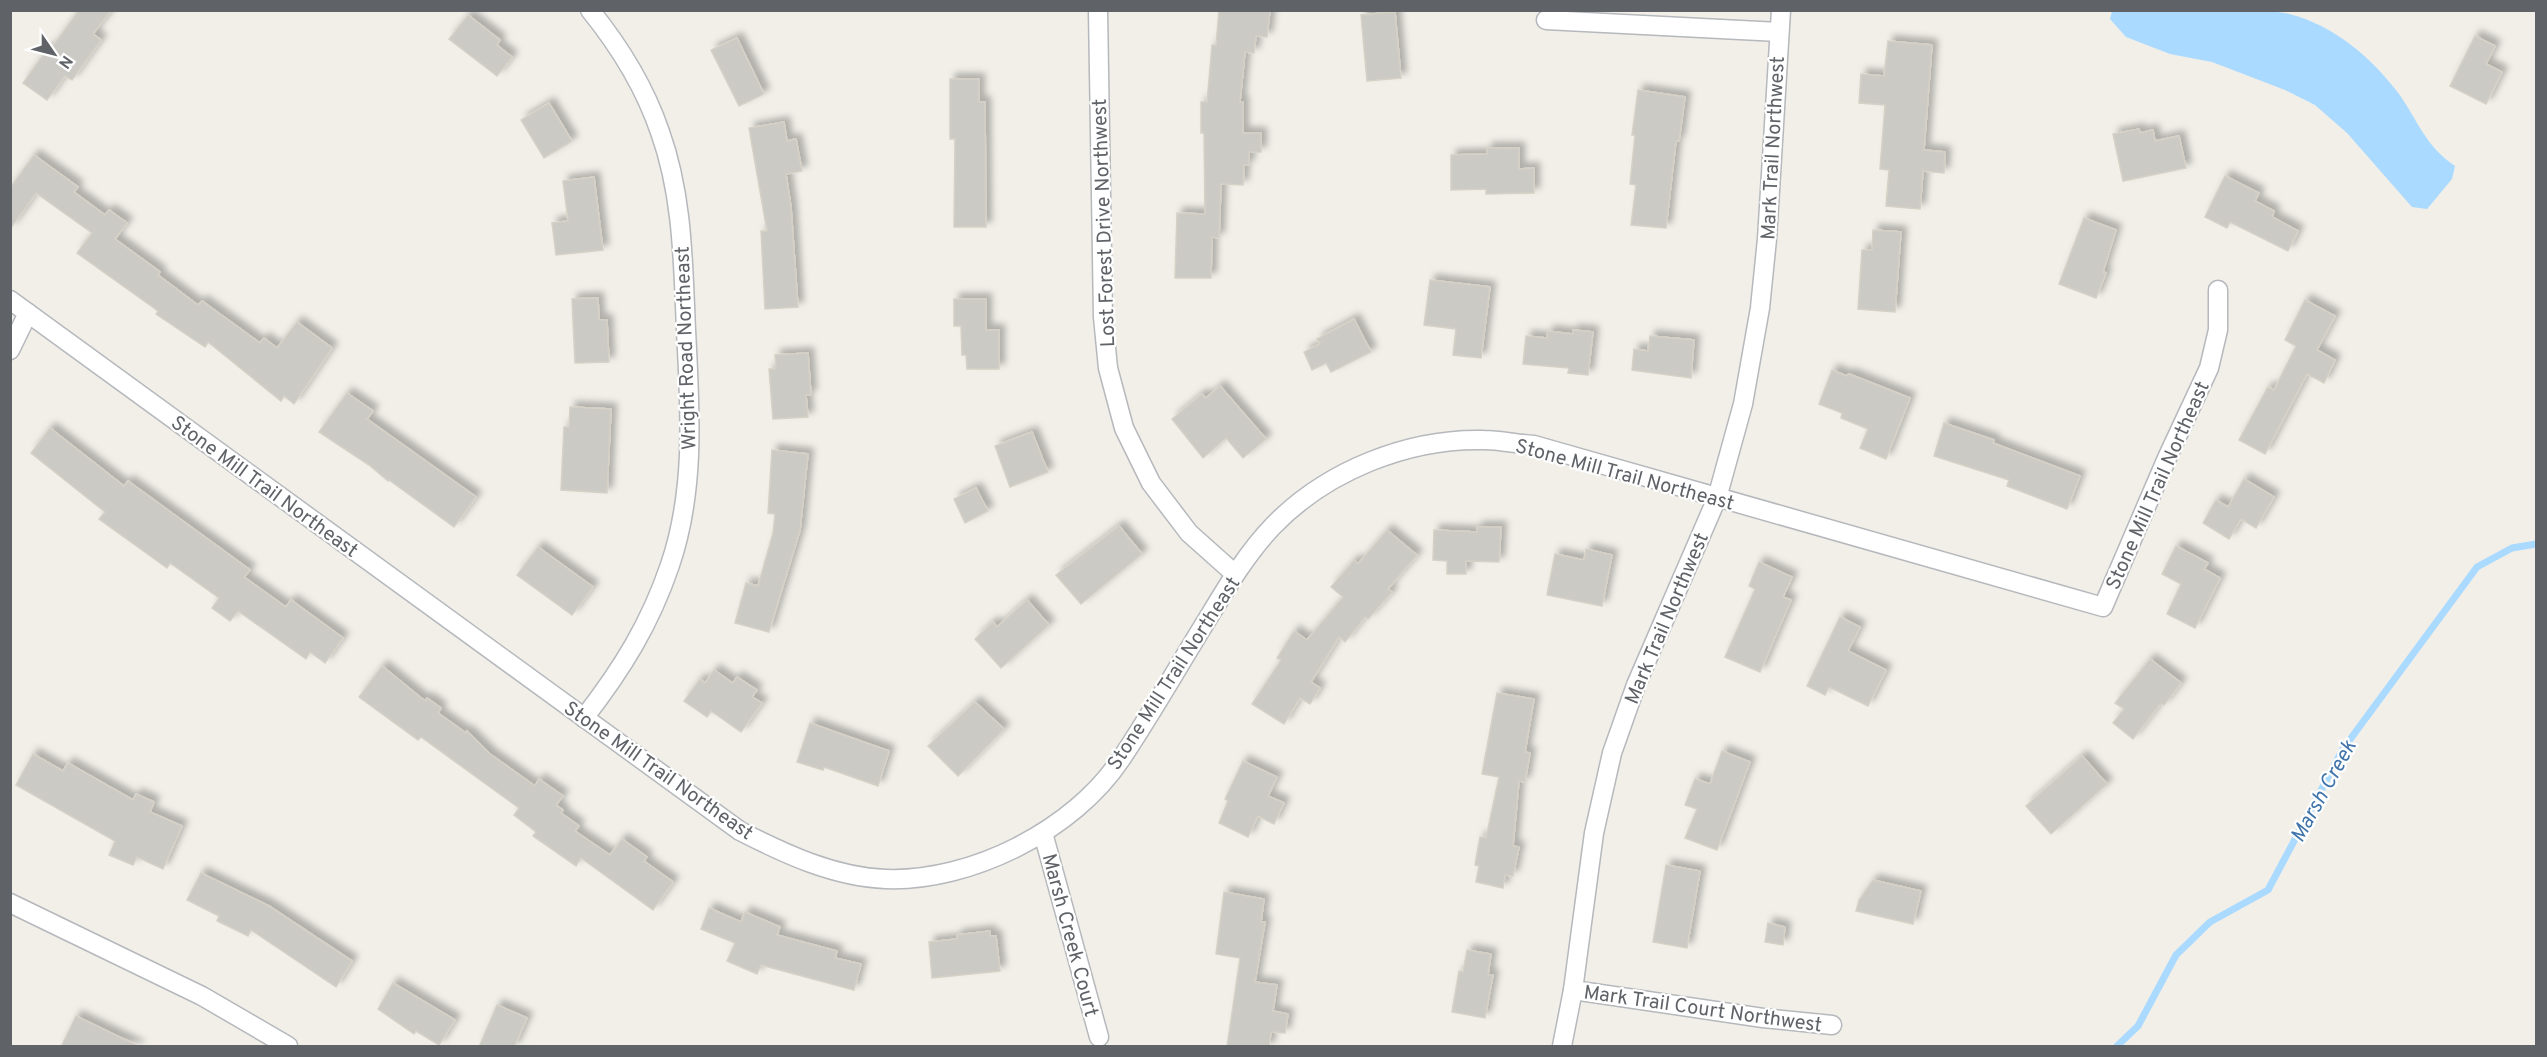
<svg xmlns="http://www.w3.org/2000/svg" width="2547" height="1057" font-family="Overpass,sans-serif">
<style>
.water{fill:#aadaff}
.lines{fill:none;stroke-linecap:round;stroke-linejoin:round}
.stream{stroke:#aadaff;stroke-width:7}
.building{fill:#cccac5;stroke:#d6d1c6;stroke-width:1.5;filter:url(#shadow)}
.minor-casing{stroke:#b5b8bc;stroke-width:21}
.minor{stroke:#fff;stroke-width:18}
.labels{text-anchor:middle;stroke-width:4.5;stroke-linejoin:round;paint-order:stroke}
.street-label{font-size:20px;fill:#5f6368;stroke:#fff}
.water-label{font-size:21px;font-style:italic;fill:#4174aa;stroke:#fff}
</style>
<defs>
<filter id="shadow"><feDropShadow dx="5.5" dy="-5.5" stdDeviation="3" flood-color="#0004"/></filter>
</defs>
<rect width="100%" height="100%" fill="#f1efe8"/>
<path class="water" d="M 2112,11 L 2266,11 C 2274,12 2282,12 2289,14 C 2334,25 2372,58 2399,94 C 2418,121 2426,147 2455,166 L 2452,179 L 2427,209 L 2412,207 L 2347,133 L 2315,105 L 2285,90 L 2212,62 L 2170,54 L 2126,37 L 2110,19 Z"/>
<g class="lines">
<path class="stream" d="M 2117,1046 L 2138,1026 L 2176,955 L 2210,922 L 2268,890 L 2343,749 L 2477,567 L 2512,548 L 2536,544"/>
</g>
<g class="building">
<path d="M 79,10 L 111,10 L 93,34 L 101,40 L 72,80 L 65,76 L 47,100 L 23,83 L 48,48 L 50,50 Z"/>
<path d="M 1219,10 L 1270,10 L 1267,37 L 1256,36 L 1254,53 L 1245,52 L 1240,102 L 1243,102 L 1243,133 L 1261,133 L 1261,152 L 1249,152 L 1249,165 L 1244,165 L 1243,185 L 1221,184 L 1219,238 L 1212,237 L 1211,278 L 1175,278 L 1177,213 L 1205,214 L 1204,133 L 1201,133 L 1201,102 L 1207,102 L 1212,45 L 1216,45 Z"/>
<path d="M 1395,12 L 1401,78 L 1367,81 L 1361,15 Z"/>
<path d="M 468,15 L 500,40 L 497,45 L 512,57 L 497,76 L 449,39 Z"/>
<path d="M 2475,36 L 2495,46 L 2486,64 L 2502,72 L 2486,104 L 2450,86 Z"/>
<path d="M 737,38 L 764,94 L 739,106 L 711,50 Z"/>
<path d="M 1888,41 L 1932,45 L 1924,150 L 1945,152 L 1944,173 L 1923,171 L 1920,209 L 1886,206 L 1889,170 L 1880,169 L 1885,105 L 1859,103 L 1861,74 L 1884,76 Z"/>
<path d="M 950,79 L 979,79 L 979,102 L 985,102 L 986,227 L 954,227 L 955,139 L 950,139 Z"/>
<path d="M 1638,90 L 1685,97 L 1679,141 L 1676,141 L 1666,228 L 1631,225 L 1636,185 L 1630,184 L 1635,135 L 1632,135 Z"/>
<path d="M 549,103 L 572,141 L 544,158 L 521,120 Z"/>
<path d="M 784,122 L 787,141 L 796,139 L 802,171 L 786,174 L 791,207 L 798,307 L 765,309 L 761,231 L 767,231 L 749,128 Z"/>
<path d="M 2139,129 L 2140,133 L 2153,130 L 2155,141 L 2179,136 L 2186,168 L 2123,181 L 2113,134 Z"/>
<path d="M 1487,148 L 1519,148 L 1519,169 L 1534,168 L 1534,193 L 1486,194 L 1486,189 L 1451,190 L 1451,155 L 1487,154 Z"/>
<path d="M 34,155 L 78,187 L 74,192 L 105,215 L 109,210 L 127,223 L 115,239 L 160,272 L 158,275 L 198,305 L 202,301 L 260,343 L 264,338 L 277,348 L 297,322 L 332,348 L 294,404 L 284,396 L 281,401 L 208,342 L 205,347 L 156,314 L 158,311 L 77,253 L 92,233 L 36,193 L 10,229 L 10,188 Z"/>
<path d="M 2225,176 L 2259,193 L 2255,201 L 2274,211 L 2272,217 L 2298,231 L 2288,251 L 2230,222 L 2227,228 L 2205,217 Z"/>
<path d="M 594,177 L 603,250 L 556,255 L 552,223 L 568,221 L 563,181 Z"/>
<path d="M 2084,218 L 2116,230 L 2103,272 L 2106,273 L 2096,298 L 2059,284 Z"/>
<path d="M 1873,230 L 1901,232 L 1895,312 L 1858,309 L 1862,250 L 1872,250 Z"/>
<path d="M 1430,280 L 1490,287 L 1481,358 L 1453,355 L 1456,329 L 1424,325 Z"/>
<path d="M 598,298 L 599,320 L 607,320 L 609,362 L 575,363 L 572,299 Z"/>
<path d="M 954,299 L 986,299 L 986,330 L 999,330 L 999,369 L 967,369 L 966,355 L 962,355 L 961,326 L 954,326 Z"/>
<path d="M 2305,300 L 2335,316 L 2317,350 L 2335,360 L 2324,383 L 2307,374 L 2265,454 L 2239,440 L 2268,387 L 2274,390 L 2296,346 L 2285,340 Z"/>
<path d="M 1354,319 L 1371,352 L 1331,372 L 1326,363 L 1312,370 L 1304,352 L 1320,344 L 1317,339 Z"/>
<path d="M 1573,330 L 1593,332 L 1588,375 L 1568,373 L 1569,368 L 1523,364 L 1526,336 L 1547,338 L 1548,331 L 1573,334 Z"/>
<path d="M 1650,336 L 1694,340 L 1691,378 L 1632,370 L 1634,349 L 1648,351 Z"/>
<path d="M 808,353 L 811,395 L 806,395 L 808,417 L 773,419 L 769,369 L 776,369 L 775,355 Z"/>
<path d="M 1832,370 L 1847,376 L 1849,374 L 1910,398 L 1886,459 L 1860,448 L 1868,429 L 1841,418 L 1842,413 L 1819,404 Z"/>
<path d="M 1220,386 L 1266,439 L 1243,458 L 1226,438 L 1203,458 L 1172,419 L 1202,394 L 1206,398 Z"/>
<path d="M 347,393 L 373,411 L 367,419 L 476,497 L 454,527 L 389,480 L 388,481 L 369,465 L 319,432 Z"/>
<path d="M 570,407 L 611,409 L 607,493 L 561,490 L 564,427 L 569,427 Z"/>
<path d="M 1944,423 L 1994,440 L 1993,443 L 2080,476 L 2067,509 L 2007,486 L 2009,480 L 1934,456 Z"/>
<path d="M 50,428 L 124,486 L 128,481 L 250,570 L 244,577 L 286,607 L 291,600 L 343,638 L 325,663 L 310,652 L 306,659 L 238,611 L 230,621 L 212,608 L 219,598 L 170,563 L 167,568 L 99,519 L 105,512 L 31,453 Z"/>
<path d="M 1032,432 L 1048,472 L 1010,487 L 995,446 Z"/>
<path d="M 772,450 L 808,454 L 800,530 L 769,632 L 735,623 L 746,583 L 758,586 L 773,533 L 775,514 L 768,513 Z"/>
<path d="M 2244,479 L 2274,497 L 2256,528 L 2241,519 L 2229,539 L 2203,523 L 2216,500 L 2228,507 Z"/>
<path d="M 976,488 L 988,511 L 965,523 L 954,499 Z"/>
<path d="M 1119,526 L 1142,554 L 1081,604 L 1056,575 Z"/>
<path d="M 1477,527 L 1501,527 L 1499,562 L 1466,561 L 1466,574 L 1447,574 L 1447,561 L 1433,560 L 1434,530 L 1477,532 Z"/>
<path d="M 1387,530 L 1417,555 L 1388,589 L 1392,592 L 1368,619 L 1365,617 L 1345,642 L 1339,637 L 1311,682 L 1320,688 L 1310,704 L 1300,698 L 1284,724 L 1252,704 L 1281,660 L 1277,658 L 1294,631 L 1307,640 L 1343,597 L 1331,587 L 1354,560 L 1358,564 Z"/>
<path d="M 2176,546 L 2208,563 L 2204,569 L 2220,578 L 2195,628 L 2167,614 L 2181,584 L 2162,574 Z"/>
<path d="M 538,547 L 593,587 L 572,615 L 517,575 Z"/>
<path d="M 1586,549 L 1612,555 L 1602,606 L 1547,595 L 1555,554 L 1584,560 Z"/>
<path d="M 1759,562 L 1792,577 L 1783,597 L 1791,600 L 1760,672 L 1725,657 L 1755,589 L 1749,586 Z"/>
<path d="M 1027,600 L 1049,625 L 1001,668 L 975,639 L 993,622 L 997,627 Z"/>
<path d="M 1840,617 L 1860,627 L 1848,651 L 1886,670 L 1868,706 L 1829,687 L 1825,695 L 1807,686 Z"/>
<path d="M 2150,659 L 2181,683 L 2164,705 L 2160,704 L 2133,739 L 2113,723 L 2124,709 L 2115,703 Z"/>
<path d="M 382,666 L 425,701 L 427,698 L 441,708 L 438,713 L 466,733 L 467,731 L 490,754 L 535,786 L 539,779 L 563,796 L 556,805 L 563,810 L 561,813 L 579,826 L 575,831 L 610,855 L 622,839 L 647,857 L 644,861 L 673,882 L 653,910 L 581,858 L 576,866 L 533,836 L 536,832 L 514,815 L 519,808 L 421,737 L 418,740 L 359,697 Z"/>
<path d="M 714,670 L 733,683 L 737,677 L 757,690 L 752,697 L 762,703 L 741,732 L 711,711 L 707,717 L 684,701 L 700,679 L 705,683 Z"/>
<path d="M 1497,693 L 1534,699 L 1525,752 L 1530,753 L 1525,782 L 1519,781 L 1513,846 L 1519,847 L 1513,876 L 1505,875 L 1503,888 L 1476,882 L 1479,866 L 1475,865 L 1480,837 L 1486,838 L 1499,777 L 1482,774 Z"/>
<path d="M 975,702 L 1004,729 L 958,776 L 928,746 Z"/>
<path d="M 810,723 L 889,751 L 878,786 L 824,767 L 823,770 L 797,762 Z"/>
<path d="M 1722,751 L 1750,762 L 1717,850 L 1685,838 L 1697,809 L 1685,805 L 1695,779 L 1710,784 Z"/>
<path d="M 33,754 L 63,771 L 68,763 L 133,800 L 136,794 L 154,802 L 150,812 L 182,826 L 163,869 L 137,857 L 133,865 L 109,855 L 115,841 L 16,785 Z"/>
<path d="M 2082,756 L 2107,784 L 2051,834 L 2026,806 Z"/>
<path d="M 1243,761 L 1277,777 L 1268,796 L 1284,803 L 1274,824 L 1258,816 L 1248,837 L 1219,823 L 1228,801 L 1225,799 Z"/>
<path d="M 1666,865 L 1700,871 L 1687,948 L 1653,942 Z"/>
<path d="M 201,873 L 269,906 L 352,961 L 336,987 L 251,930 L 248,936 L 217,921 L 219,916 L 187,900 Z"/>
<path d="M 1873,880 L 1921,891 L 1913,924 L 1856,911 L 1859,900 Z"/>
<path d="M 1224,892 L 1264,899 L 1261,922 L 1265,922 L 1255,982 L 1277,985 L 1273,1011 L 1288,1014 L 1285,1033 L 1271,1032 L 1269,1047 L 1227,1047 L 1240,958 L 1216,954 Z"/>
<path d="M 709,908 L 741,922 L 745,912 L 780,927 L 777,935 L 837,951 L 835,958 L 861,964 L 854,990 L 761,965 L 757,974 L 727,961 L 735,943 L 701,929 Z"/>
<path d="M 1768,923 L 1785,927 L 1783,945 L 1765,942 Z"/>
<path d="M 990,931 L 990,936 L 996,936 L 1000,971 L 932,978 L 929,942 L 957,939 L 957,935 Z"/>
<path d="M 1467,950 L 1491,954 L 1488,975 L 1493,975 L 1485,1018 L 1452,1012 L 1459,971 L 1463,972 Z"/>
<path d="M 393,983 L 455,1020 L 439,1045 L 416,1031 L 414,1034 L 378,1009 Z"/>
<path d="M 497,1005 L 527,1018 L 514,1047 L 479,1047 Z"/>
<path d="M 76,1016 L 140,1047 L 61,1047 Z"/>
</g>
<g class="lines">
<defs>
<g id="minor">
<path d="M 1098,10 L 1103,317 L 1108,368 L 1124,428 L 1151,483 L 1189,533 L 1235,574"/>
<path d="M 1546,20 L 1779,32"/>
<path d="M 10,300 L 740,831 C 785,854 834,877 886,879 C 971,882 1074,830 1121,759 C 1152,713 1180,663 1210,615 C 1228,585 1248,552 1273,526 C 1326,471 1408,438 1484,440 C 1500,440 1517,444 1534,445 L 2103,607 L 2167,458 L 2209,368 L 2218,330 L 2218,290"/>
<path d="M 10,350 L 28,313"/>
<path d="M 584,718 C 622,669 650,624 670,565 C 696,489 690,408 686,330 C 683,263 683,196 660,132 C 645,88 620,47 590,10"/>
<path d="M 1043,833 L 1099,1037"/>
<path d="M 10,903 L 202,996 L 288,1046"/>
<path d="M 1573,990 L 1763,1018 L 1832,1025"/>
<path d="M 1562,1046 L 1573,990 L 1594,833 L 1612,753 L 1636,685 L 1717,498 L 1743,404 L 1760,308 L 1767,239 L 1781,10"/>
</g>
</defs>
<use href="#minor" class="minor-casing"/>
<use href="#minor" class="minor"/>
</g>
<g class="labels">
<g class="street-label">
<text transform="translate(1772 148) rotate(-87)" y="7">Mark Trail Northwest</text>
<text transform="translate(1103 223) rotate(-92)" y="7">Lost Forest Drive Northwest</text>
<text transform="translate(685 348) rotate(-92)" y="7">Wright Road Northeast</text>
<text transform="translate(1625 474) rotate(15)" y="7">Stone Mill Trail Northeast</text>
<text transform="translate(2157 485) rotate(-66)" y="7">Stone Mill Trail Northeast</text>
<text transform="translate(265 486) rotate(36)" y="7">Stone Mill Trail Northeast</text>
<text transform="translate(1666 618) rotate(-67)" y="7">Mark Trail Northwest</text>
<text transform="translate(1173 673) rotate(-57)" y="7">Stone Mill Trail Northeast</text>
<text transform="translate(659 770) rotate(35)" y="7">Stone Mill Trail Northeast</text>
<text transform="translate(1071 935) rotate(75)" y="7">Marsh Creek Court</text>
<text transform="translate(1703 1008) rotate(8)" y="7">Mark Trail Court Northwest</text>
</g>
<g class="water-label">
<text transform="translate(2323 791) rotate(-61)" y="7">Marsh Creek</text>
</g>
</g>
<rect width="2547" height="1057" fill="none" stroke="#5f6368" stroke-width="24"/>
<g transform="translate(54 54) rotate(125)" stroke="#ffffff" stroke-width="4.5" paint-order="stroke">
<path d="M0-4.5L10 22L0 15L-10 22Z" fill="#5f6368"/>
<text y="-9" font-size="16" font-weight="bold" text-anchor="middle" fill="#5f6368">N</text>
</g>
</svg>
